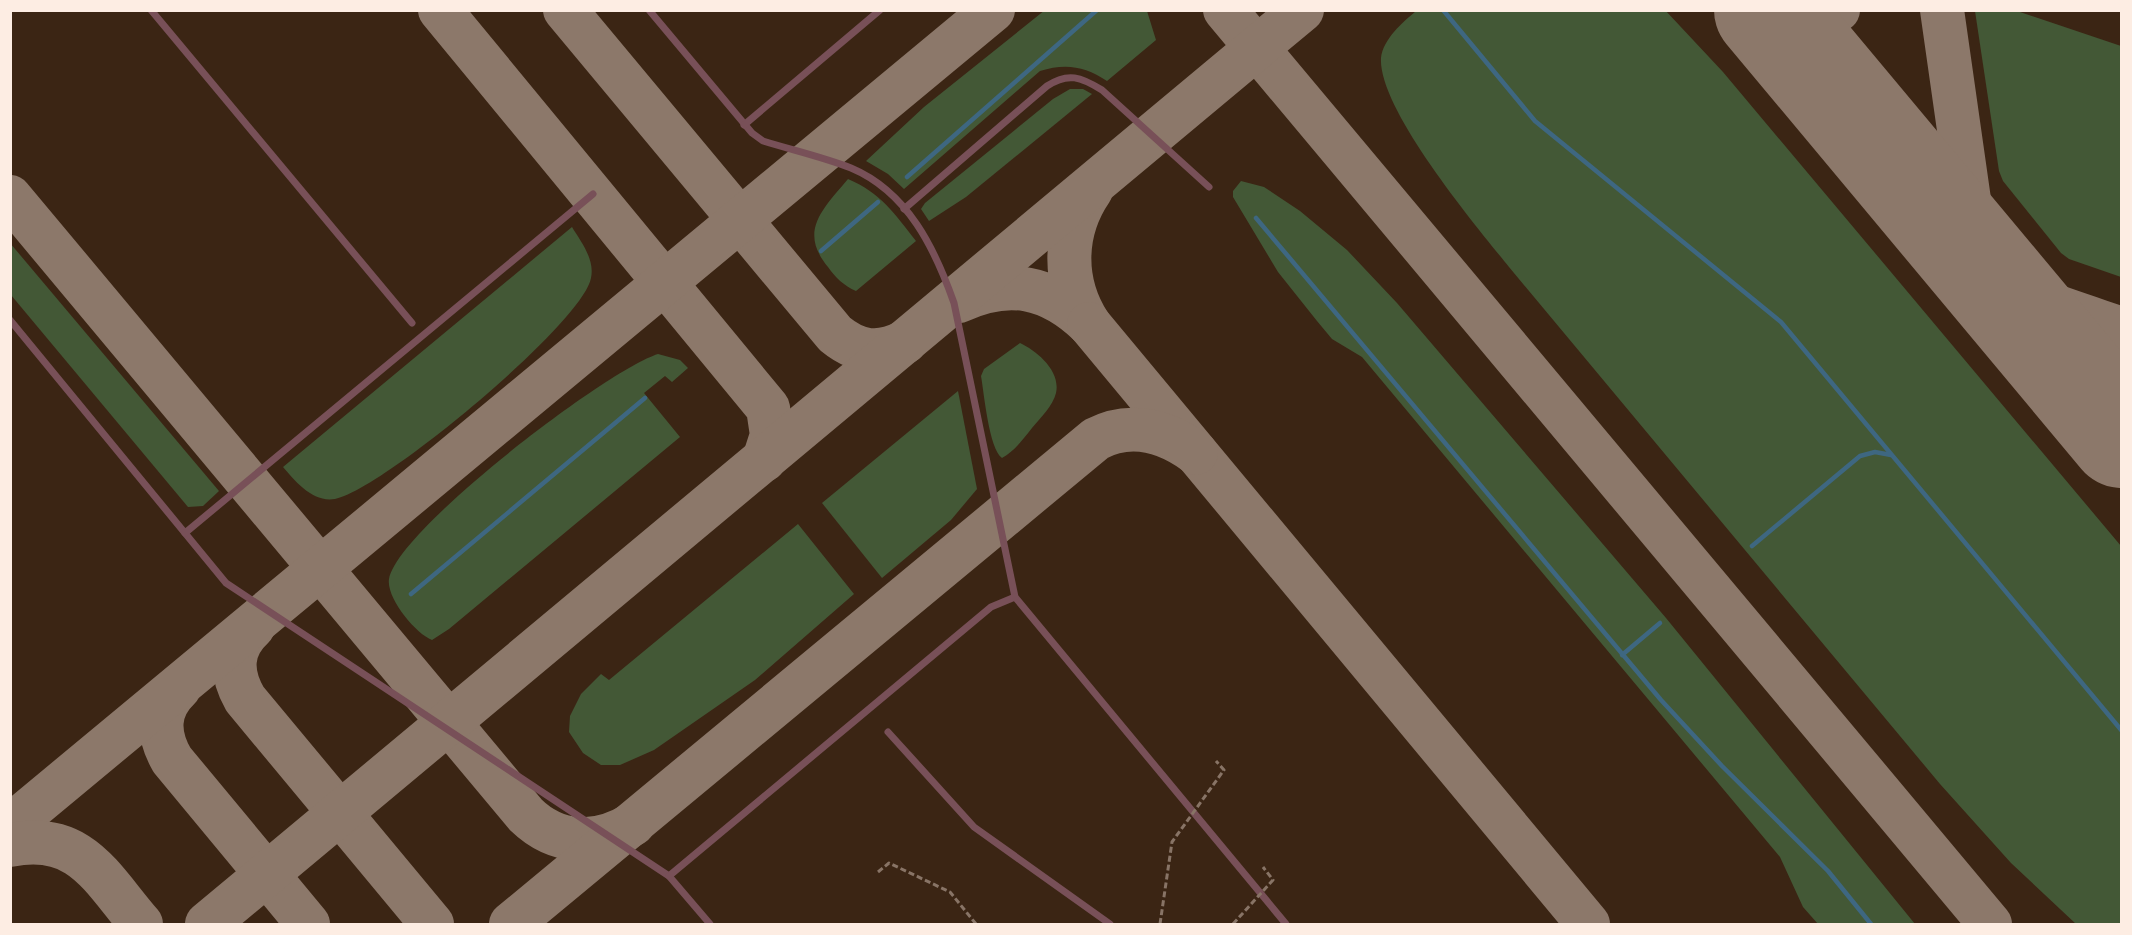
<svg xmlns="http://www.w3.org/2000/svg" width="2132" height="935" font-family="'Open Sans',sans-serif">
<style>
.green{fill:#435836}
.lines{fill:none;stroke-linecap:round;stroke-linejoin:round}
.stream{stroke:#3e6781;stroke-width:4.5}
.taxiway{stroke:#8c786a;stroke-width:44}
.runway{stroke:#8c786a;stroke-width:106}
.path{stroke:#887466;stroke-width:3;stroke-dasharray:6 3;stroke-linecap:butt}
.service{stroke:#785058;stroke-width:7}
.path-bridge{stroke:#887466;stroke-width:3;stroke-dasharray:6 3;stroke-linecap:butt}
</style>
<rect width="100%" height="100%" fill="#3b2514"/>
<g class="green">
<path d="M 1045,10 L 1147,11 L 1156,40 L 1107,81 C 1085,66 1065,63 1040,71 L 904,189 L 888,174 L 866,161 L 924,107 Z"/>
<path d="M 1665,10 L 1723,72 L 2121,546 L 2121,924 L 2076,924 L 2011,863 L 1940,784 L 1509,267 C 1476,226 1378,109 1381,58 C 1383,39 1403,22 1416,11 Z"/>
<path d="M 1975,11 L 2017,11 L 2121,46 L 2121,277 L 2069,259 L 2061,253 L 2003,181 L 1999,171 Z"/>
<path d="M 1070,89 L 1083,89 L 1092,94 L 966,197 L 929,221 L 921,209 L 925,203 L 1053,99 Z"/>
<path d="M 848,179 C 881,193 894,213 916,241 L 856,291 C 844,286 835,277 828,267 C 798,231 823,209 848,179 Z"/>
<path d="M 1241,181 L 1264,187 L 1300,211 L 1347,250 L 1397,303 L 1666,618 L 1915,924 L 1818,924 L 1803,907 L 1780,857 L 1362,357 L 1332,339 L 1317,321 L 1278,272 L 1233,197 L 1233,191 Z"/>
<path d="M 572,227 C 581,242 595,259 591,278 C 583,323 382,490 335,499 C 313,503 295,481 283,467 Z"/>
<path d="M 10,243 L 219,491 L 203,506 L 188,507 L 11,295 Z"/>
<path d="M 1020,343 C 1037,351 1061,371 1056,393 C 1053,406 1040,418 1032,428 C 1023,439 1015,451 1002,458 C 989,449 984,393 981,376 L 984,369 Z"/>
<path d="M 658,354 L 680,360 L 688,368 L 672,382 L 665,376 L 644,393 L 680,437 L 449,629 L 432,640 C 416,634 386,598 389,579 C 398,529 607,370 658,354 Z"/>
<path d="M 958,391 L 977,489 L 951,520 L 882,578 L 822,503 Z"/>
<path d="M 798,524 L 854,594 L 755,680 L 654,750 L 620,765 L 601,765 L 583,753 L 569,732 L 570,716 L 581,694 L 601,674 L 609,680 Z"/>
</g>
<g class="lines">
<g class="stream">
<path d="M 1443,10 L 1535,121 L 1781,322 L 2122,731"/>
<path d="M 907,177 L 1097,10"/>
<path d="M 1256,218 L 1661,700 L 1722,766 L 1828,871 L 1871,924"/>
<path d="M 821,251 L 878,202"/>
<path d="M 1752,546 L 1860,456 L 1875,452 L 1891,455"/>
<path d="M 411,594 L 645,398"/>
<path d="M 1622,655 L 1660,623"/>
</g>
<g class="taxiway">
<path d="M 440,10 L 768,408 L 772,435 L 764,460"/>
<path d="M 565,10 L 835,334 C 858,353 879,355 905,342"/>
<path d="M 1225,10 L 1990,924"/>
<path d="M 1791,10 L 1809,14 L 1838,10"/>
<path d="M 1799,10 L 1802,39 L 1810,62"/>
<path d="M 1942,10 L 1973,228 C 1977,244 1980,262 1989,276 C 1999,290 2100,321 2122,329"/>
<path d="M 10,197 L 526,815 C 557,845 597,846 633,824"/>
<path d="M 959,301 C 1009,278 1049,286 1089,324 C 1062,282 1063,231 1091,190"/>
<path d="M 1089,324 L 1588,924"/>
<path d="M 253,627 C 230,648 230,673 245,699 L 432,924"/>
<path d="M 179,688 C 157,709 157,734 172,760 L 308,924"/>
<path d="M 10,826 L 993,10"/>
<path d="M 10,845 C 81,831 101,878 141,924"/>
<path d="M 207,924 L 1302,10"/>
<path d="M 511,924 L 1096,439 C 1130,421 1166,431 1196,453"/>
</g>
<path class="runway" d="M 1767,10 L 2122,435"/>
<path class="path" d="M 878,872 L 889,863 L 950,892 L 976,924"/>
<g class="service">
<path d="M 151,10 L 412,323"/>
<path d="M 649,10 L 752,133 L 763,141 C 792,150 823,157 851,168 C 908,192 935,249 954,303 L 1015,597 L 1286,924"/>
<path d="M 744,125 L 880,10"/>
<path d="M 904,209 L 1047,86 C 1068,72 1081,77 1102,90 L 1209,187"/>
<path d="M 10,320 L 226,583 L 669,876 L 710,924"/>
<path d="M 185,533 L 593,194"/>
<path d="M 888,732 L 974,827 L 1110,924"/>
<path d="M 669,876 L 991,607 L 1015,597"/>
</g>
<g class="path-bridge">
<path d="M 1160,924 L 1172,842 L 1224,770 L 1216,761"/>
<path d="M 1233,924 L 1273,880 L 1263,867"/>
</g>
</g>
<rect width="2132" height="935" fill="none" stroke="#fdede3" stroke-width="24"/>
</svg>
